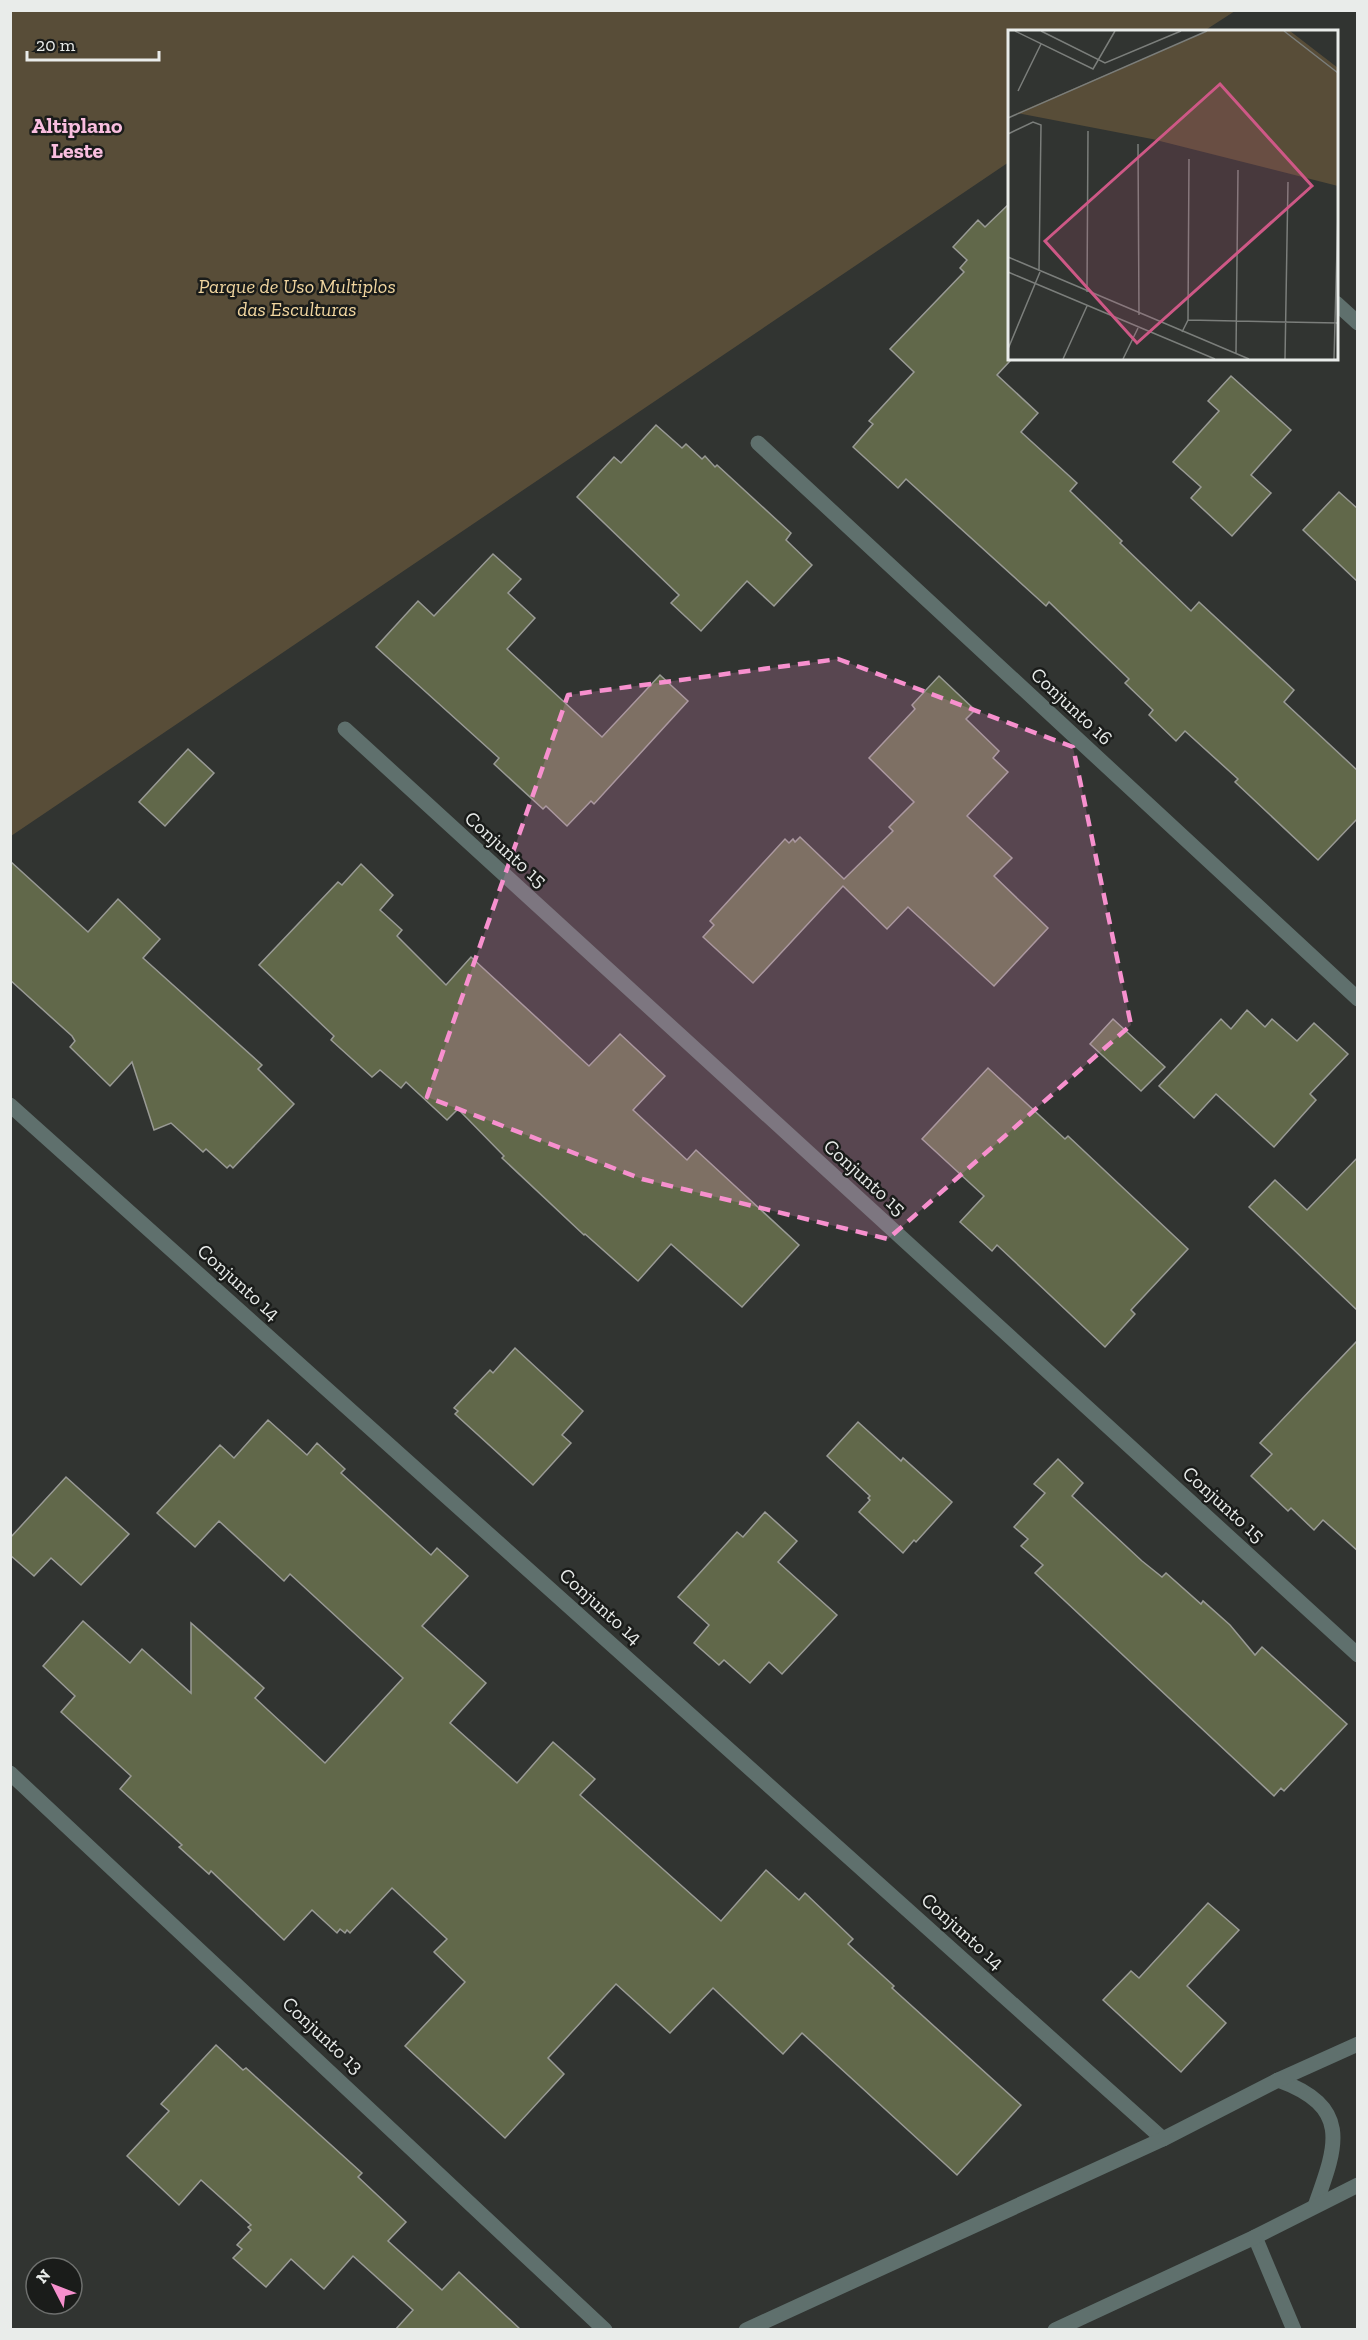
<svg xmlns="http://www.w3.org/2000/svg" width="1368" height="2340" font-family="'Zilla Slab',serif">
<style>
.green{fill:#584d38}
.building{fill:#61684a;stroke:#999a95;stroke-width:1.5}
.lines{fill:none;stroke-linecap:round;stroke-linejoin:round}
.minor{stroke:#5f706d;stroke-width:15}
.marked{fill:#f790ce;fill-opacity:0.2;stroke:#f790ce;stroke-width:4.5;stroke-dasharray:12 8;stroke-linejoin:round}
.labels{text-anchor:middle;stroke-width:5;stroke-linejoin:round;paint-order:stroke}
.park-label{font-size:20px;font-style:italic;fill:#f0d59f;stroke:#1a1c1a}
.street-label{font-size:20px;fill:#e9ecea;stroke:#1a1c1a}
.quarter-label{font-size:22px;font-weight:bold;fill:#f9bedf;stroke:#1a1c1a}
.inset-road{fill:none;stroke:#7b7e7b;stroke-width:1.5}
.view{fill:#ce5886;fill-opacity:0.15;stroke:#ce5886;stroke-width:3}
.inset-edge{fill:none;stroke:#e9ecea;stroke-width:3}
</style>
<rect width="100%" height="100%" fill="#313431"/>
<path class="green" d="M 11,10 L 1235,10 L 1235,11 L 1204,31 L 1010,32 L 1009,162 L 11,836 Z"/>
<g class="building">
<path d="M 1010,203 L 1010,361 L 997,375 L 1038,413 L 1021,432 L 1077,483 L 1070,491 L 1122,541 L 1120,543 L 1191,611 L 1199,602 L 1294,690 L 1284,702 L 1358,771 L 1358,818 L 1318,860 L 1235,782 L 1238,779 L 1185,731 L 1176,741 L 1149,715 L 1153,710 L 1125,683 L 1129,679 L 1049,602 L 1046,606 L 906,479 L 898,488 L 853,447 L 873,424 L 869,421 L 914,372 L 890,349 L 964,272 L 960,268 L 967,260 L 953,247 L 978,220 L 985,227 Z"/>
<path d="M 1231,376 L 1291,430 L 1251,475 L 1271,493 L 1232,536 L 1191,498 L 1201,487 L 1173,462 L 1219,411 L 1208,401 Z"/>
<path d="M 656,425 L 682,448 L 686,444 L 702,459 L 705,456 L 715,467 L 717,465 L 791,533 L 786,540 L 812,565 L 774,606 L 747,581 L 701,631 L 671,603 L 679,595 L 577,497 L 614,457 L 621,463 Z"/>
<path d="M 1339,492 L 1358,509 L 1358,582 L 1303,530 Z"/>
<path d="M 493,554 L 521,579 L 508,593 L 535,618 L 507,649 L 602,737 L 660,675 L 688,701 L 594,804 L 591,801 L 567,826 L 546,806 L 543,809 L 494,764 L 499,758 L 376,647 L 418,601 L 434,616 Z"/>
<path d="M 939,676 L 975,710 L 966,719 L 999,751 L 993,758 L 1008,772 L 967,816 L 1012,858 L 994,876 L 1048,928 L 994,986 L 908,907 L 887,929 L 843,886 L 753,983 L 703,937 L 714,925 L 710,921 L 785,839 L 789,843 L 793,839 L 795,842 L 800,837 L 844,879 L 893,831 L 889,827 L 914,802 L 869,758 L 915,709 L 912,705 Z"/>
<path d="M 188,749 L 214,773 L 165,826 L 139,802 Z"/>
<path d="M 10,861 L 88,932 L 118,899 L 160,939 L 143,958 L 262,1065 L 258,1069 L 294,1104 L 233,1168 L 230,1165 L 227,1168 L 206,1149 L 203,1152 L 171,1123 L 154,1130 L 132,1062 L 110,1086 L 70,1047 L 75,1041 L 72,1036 L 10,980 Z"/>
<path d="M 361,864 L 393,895 L 380,910 L 402,930 L 397,936 L 446,985 L 471,957 L 589,1066 L 620,1034 L 665,1076 L 633,1110 L 687,1160 L 696,1150 L 799,1245 L 742,1307 L 671,1244 L 638,1281 L 585,1234 L 584,1235 L 502,1158 L 504,1156 L 458,1109 L 447,1120 L 406,1082 L 401,1088 L 380,1070 L 372,1077 L 331,1040 L 334,1036 L 259,965 L 338,882 L 342,885 Z"/>
<path d="M 1247,1010 L 1265,1027 L 1272,1019 L 1297,1041 L 1314,1023 L 1348,1054 L 1310,1094 L 1316,1100 L 1274,1147 L 1216,1094 L 1194,1118 L 1159,1086 L 1221,1019 L 1231,1029 Z"/>
<path d="M 1113,1019 L 1165,1067 L 1141,1091 L 1090,1044 Z"/>
<path d="M 988,1068 L 1065,1139 L 1068,1136 L 1188,1249 L 1131,1310 L 1135,1314 L 1105,1347 L 997,1245 L 992,1251 L 960,1222 L 984,1196 L 922,1139 Z"/>
<path d="M 1358,1157 L 1358,1311 L 1249,1207 L 1275,1180 L 1307,1210 Z"/>
<path d="M 1358,1340 L 1358,1551 L 1323,1520 L 1314,1530 L 1291,1508 L 1288,1511 L 1251,1476 L 1272,1454 L 1260,1443 Z"/>
<path d="M 515,1348 L 583,1411 L 562,1435 L 571,1443 L 533,1485 L 455,1414 L 458,1411 L 454,1408 L 490,1370 L 493,1373 Z"/>
<path d="M 268,1420 L 307,1455 L 317,1443 L 345,1469 L 341,1473 L 431,1555 L 437,1548 L 468,1576 L 422,1626 L 486,1683 L 450,1723 L 517,1783 L 553,1742 L 595,1779 L 580,1795 L 721,1921 L 766,1870 L 799,1900 L 805,1893 L 853,1939 L 848,1944 L 894,1986 L 892,1988 L 1021,2105 L 957,2175 L 802,2033 L 783,2054 L 713,1988 L 670,2033 L 616,1984 L 548,2058 L 564,2074 L 505,2138 L 405,2046 L 465,1982 L 434,1952 L 447,1939 L 392,1888 L 350,1933 L 347,1930 L 345,1933 L 340,1929 L 337,1933 L 312,1910 L 284,1940 L 211,1871 L 209,1874 L 179,1847 L 182,1845 L 120,1789 L 131,1776 L 61,1712 L 75,1696 L 43,1666 L 83,1621 L 130,1663 L 142,1649 L 191,1693 L 191,1623 L 264,1688 L 255,1698 L 325,1763 L 403,1678 L 290,1574 L 284,1581 L 219,1521 L 195,1547 L 157,1513 L 220,1445 L 234,1458 Z"/>
<path d="M 858,1422 L 901,1461 L 903,1458 L 952,1502 L 916,1542 L 914,1540 L 903,1553 L 859,1512 L 870,1500 L 868,1498 L 870,1496 L 827,1456 Z"/>
<path d="M 1058,1459 L 1083,1483 L 1072,1496 L 1142,1561 L 1162,1577 L 1166,1573 L 1201,1604 L 1203,1601 L 1230,1625 L 1255,1655 L 1262,1647 L 1347,1724 L 1284,1791 L 1281,1788 L 1274,1796 L 1035,1573 L 1043,1565 L 1021,1546 L 1028,1539 L 1014,1527 L 1045,1493 L 1034,1484 Z"/>
<path d="M 66,1477 L 129,1534 L 81,1585 L 51,1558 L 34,1576 L 10,1555 L 10,1538 Z"/>
<path d="M 765,1512 L 797,1541 L 778,1562 L 837,1615 L 782,1674 L 769,1662 L 750,1683 L 724,1660 L 719,1665 L 694,1643 L 709,1625 L 678,1597 L 737,1532 L 743,1537 Z"/>
<path d="M 1208,1903 L 1239,1930 L 1187,1986 L 1226,2023 L 1181,2072 L 1103,2000 L 1131,1971 L 1139,1978 Z"/>
<path d="M 216,2045 L 243,2070 L 246,2068 L 362,2173 L 358,2177 L 406,2222 L 388,2241 L 442,2290 L 459,2272 L 521,2330 L 395,2330 L 413,2310 L 353,2256 L 324,2289 L 291,2259 L 266,2287 L 233,2258 L 242,2249 L 237,2245 L 251,2230 L 248,2227 L 251,2225 L 201,2180 L 179,2205 L 127,2156 L 169,2111 L 161,2104 Z"/>
</g>
<g class="lines">
<g class="minor">
<path d="M 1336,303 L 1358,323"/>
<path d="M 758,443 L 1358,999"/>
<path d="M 345,729 L 1358,1655"/>
<path d="M 10,1105 L 1163,2139"/>
<path d="M 10,1773 L 605,2330"/>
<path d="M 1278,2080 C 1352,2107 1337,2145 1315,2206"/>
<path d="M 1255,2237 L 1294,2330"/>
<path d="M 746,2330 L 1163,2139 L 1278,2080 L 1358,2044"/>
<path d="M 1055,2330 L 1255,2237 L 1358,2185"/>
</g>
</g>
<path class="marked" d="M 838,659 L 1073,747 L 1131,1025 L 888,1239 L 642,1179 L 427,1097 L 568,695 Z"/>
<g class="labels">
<g class="park-label">
<text x="297" y="293">Parque de Uso Multiplos<tspan x="297" dy="23">das Esculturas</tspan></text>
</g>
<g class="street-label">
<text transform="translate(1072 706) rotate(43)" y="7">Conjunto 16</text>
<text transform="translate(506 849) rotate(42)" y="7">Conjunto 15</text>
<text transform="translate(865 1177) rotate(42)" y="7">Conjunto 15</text>
<text transform="translate(239 1282) rotate(42)" y="7">Conjunto 14</text>
<text transform="translate(1224 1504) rotate(42)" y="7">Conjunto 15</text>
<text transform="translate(601 1606) rotate(42)" y="7">Conjunto 14</text>
<text transform="translate(963 1931) rotate(42)" y="7">Conjunto 14</text>
<text transform="translate(323 2035) rotate(43)" y="7">Conjunto 13</text>
</g>
<g class="quarter-label">
<text x="77" y="133">Altiplano<tspan x="77" dy="25">Leste</tspan></text>
</g>
</g>
<g transform="translate(1008 30)">
<rect width="330" height="330" fill="#313431"/>
<path d="M 199,1 L 282,1 L 330,38 L 330,156 L 144,109 L 9,83 Z" fill="#584d38"/>
<path class="inset-road" d="M 7,1 L 85,39 L 107,1M 33,1 L 97,33 L 173,1M 276,1 L 330,43M 10,61 L 33,14M 0,88 L 199,1M 0,104 L 25,92 L 33,95 L 31,241M 130,114 L 131,285M 0,227 L 241,329M 0,242 L 207,329M 79,262 L 80,101M 180,290 L 330,293M 174,302 L 180,290 L 181,129M 0,319 L 32,242M 228,323 L 230,140M 55,329 L 79,276M 115,329 L 130,298M 277,329 L 280,152M 326,329 L 330,182"/>
<path class="view" d="M 212,54 L 304,156 L 129,313 L 37,211 Z"/>
<rect width="330" height="330" class="inset-edge"/>
</g>
<rect width="1368" height="2340" fill="none" stroke="#e9ecea" stroke-width="24"/>
<g transform="translate(54 2286) rotate(312)"><circle r="28" fill="#1a1c1a" stroke="#6d6f6d" stroke-width="1.5"/>
<path d="M0-4.5L10 22L0 15L-10 22Z" fill="#f790ce"/>
<text y="-9" font-size="16" font-weight="bold" text-anchor="middle" fill="#e9ecea">N</text>
</g>
<path d="M27 51v9h132v-9" fill="none" stroke="#e9ecea" stroke-width="3"/>
<text x="36" y="51" font-size="18" fill="#e9ecea" stroke="#1a1c1a" stroke-width="4.5" paint-order="stroke">20 m</text>
</svg>
